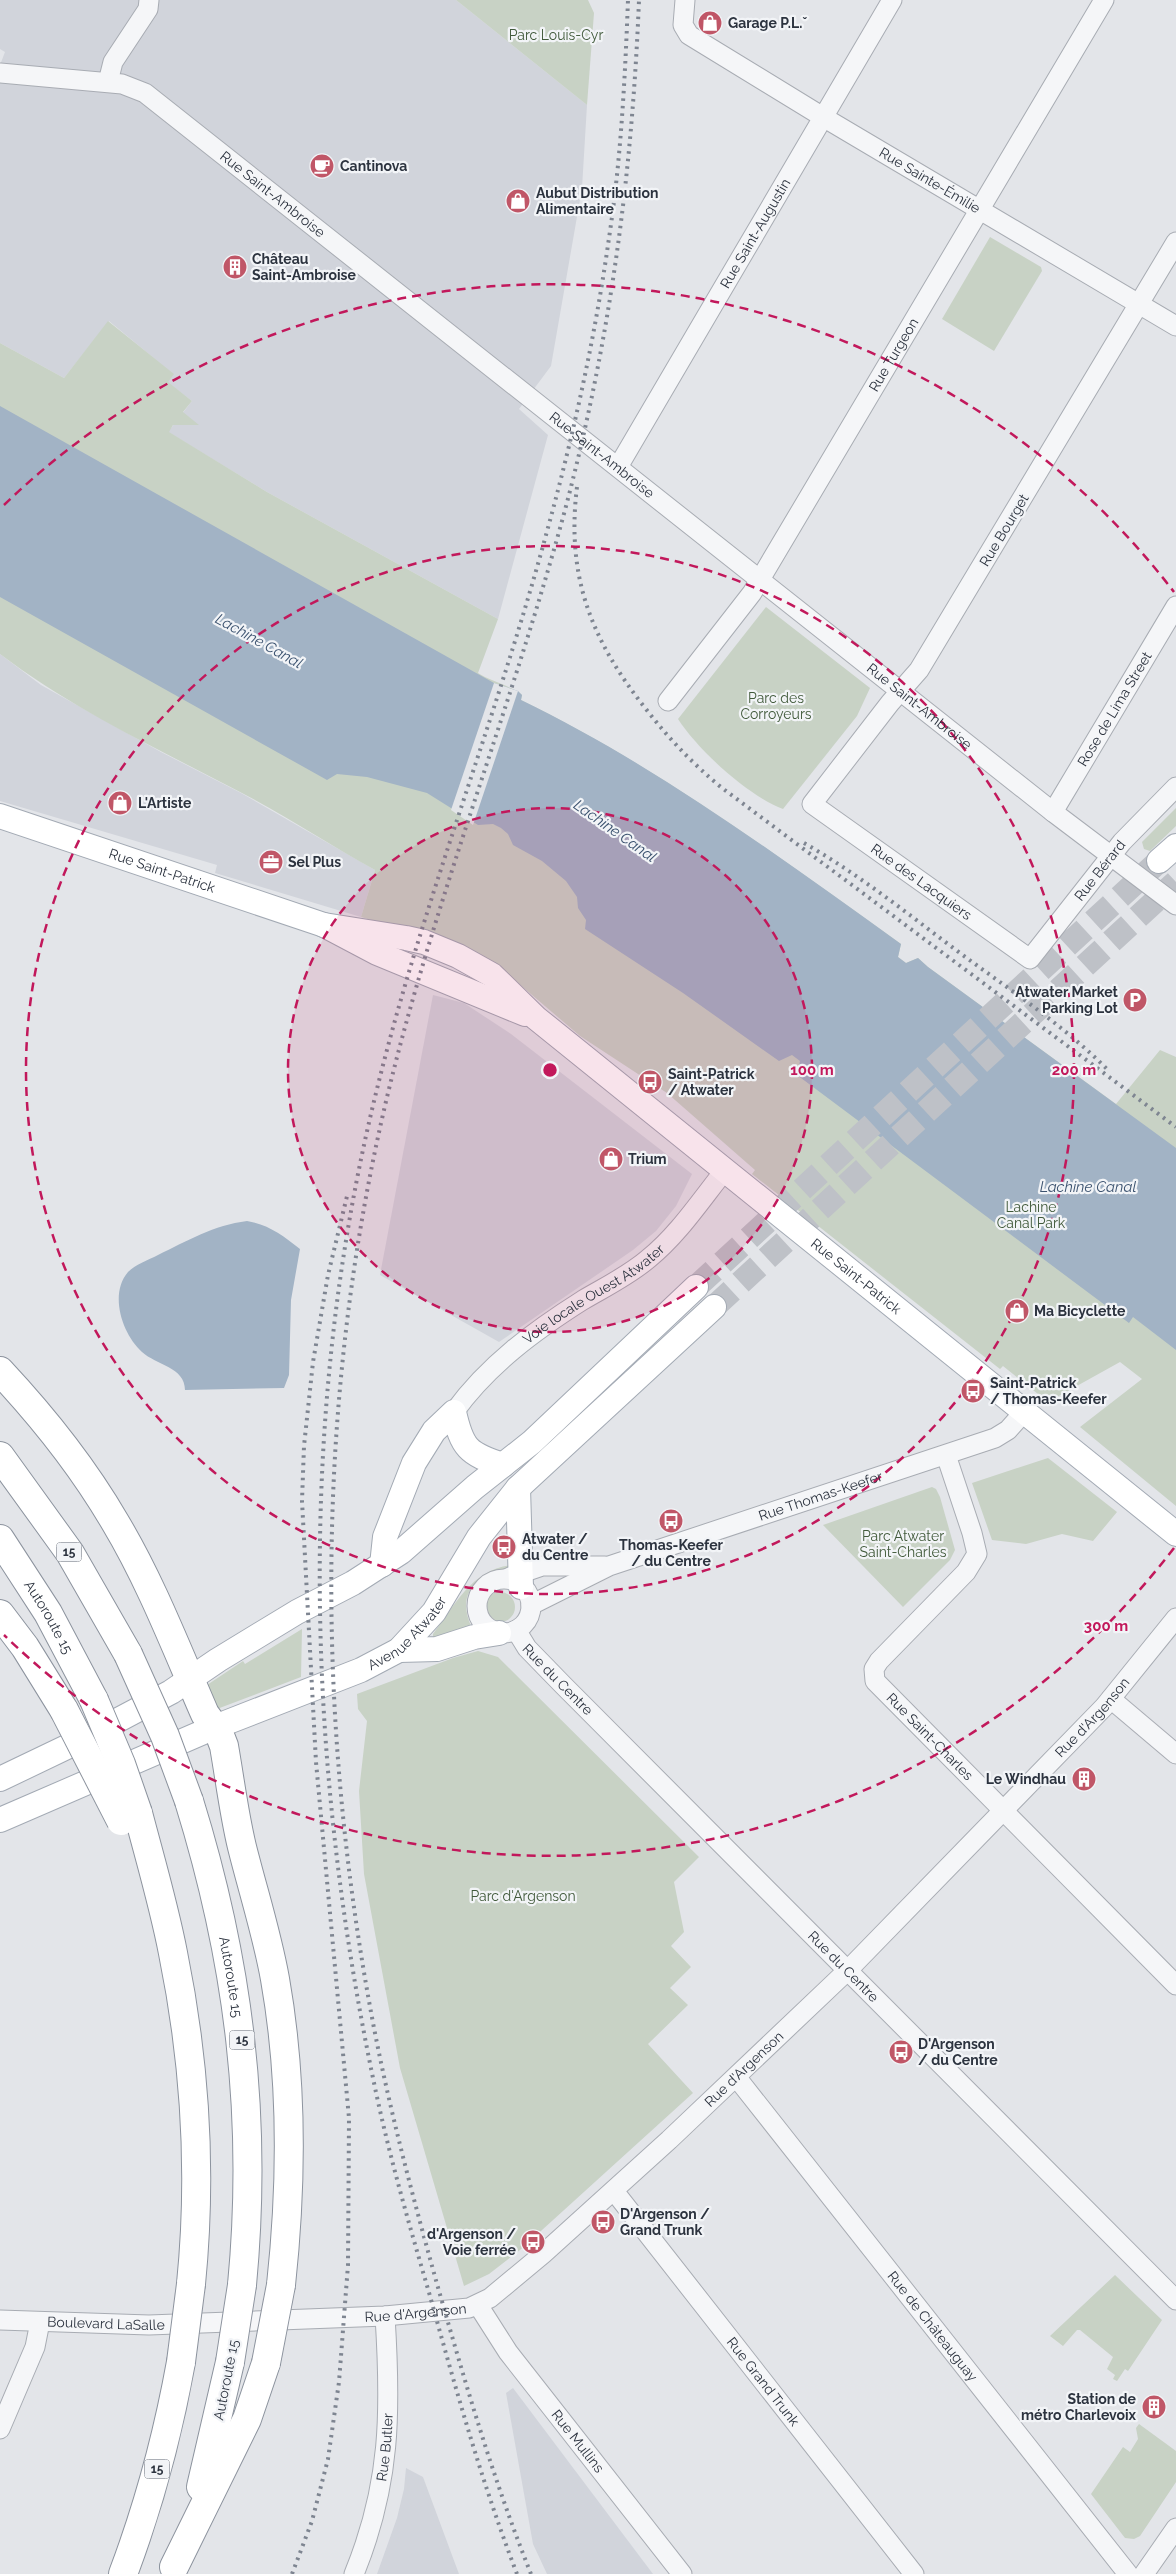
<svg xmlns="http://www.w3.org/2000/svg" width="1176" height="2574" font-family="Raleway,sans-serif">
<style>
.built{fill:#d1d4db}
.green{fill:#c8d2c5}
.water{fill:#a2b3c5}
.pier{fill:#e3e5e9}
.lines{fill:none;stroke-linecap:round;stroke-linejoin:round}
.major-tunnel{stroke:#bec1c7;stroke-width:24;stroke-dasharray:24 12;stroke-linecap:butt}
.minor-casing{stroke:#a8acb3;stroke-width:21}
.major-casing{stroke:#a3aab4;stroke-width:26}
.highway-casing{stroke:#8c939e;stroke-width:30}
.minor{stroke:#f5f6f8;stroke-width:19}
.major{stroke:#fff;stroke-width:24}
.highway{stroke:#fff;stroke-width:28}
.rail{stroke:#7e8591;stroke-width:4;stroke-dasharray:2.5 5;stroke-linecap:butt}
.highway-bridge-casing{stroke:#8c939e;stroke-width:30;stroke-linecap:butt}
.highway-bridge{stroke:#fff;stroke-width:28}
.ring{fill:none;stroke:#c2185b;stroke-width:2.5;stroke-dasharray:9 6}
.labels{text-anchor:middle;stroke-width:4.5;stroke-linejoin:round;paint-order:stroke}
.shield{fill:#f2f4f7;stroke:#676d76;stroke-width:1}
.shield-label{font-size:12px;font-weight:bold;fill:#2c333f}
.poi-label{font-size:14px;font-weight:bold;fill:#2c333f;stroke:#f2f4f7;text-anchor:start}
.park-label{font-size:14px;fill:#415a3b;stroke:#f2f4f7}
.street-label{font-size:14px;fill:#2c333f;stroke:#f2f4f7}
.water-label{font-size:15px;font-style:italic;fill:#3b526f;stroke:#f2f4f7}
.centre{fill:#c2185b;stroke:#f2f4f7;stroke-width:2.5}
.ring-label{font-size:15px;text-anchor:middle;font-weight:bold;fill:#c2185b;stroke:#f2f4f7;stroke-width:4.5;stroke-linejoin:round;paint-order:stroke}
</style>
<rect width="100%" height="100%" fill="#e3e5e9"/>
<g class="built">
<path d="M 0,0 L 456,0 L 587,105 L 582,188 L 551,366 L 519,409 L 548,435 L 498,619 L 267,492 L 168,432 L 192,401 L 167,382 L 173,374 L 109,321 L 64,378 L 0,343 L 0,65 L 5,52 L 0,49 Z"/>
<path d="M 0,654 L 41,685 L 161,752 L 241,793 L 375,870 L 361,917 L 215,873 L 217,865 L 0,801 Z"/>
<path d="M 433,995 L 464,1003 L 511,1034 L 692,1174 L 676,1206 L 656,1231 L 633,1250 L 499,1342 L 380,1275 Z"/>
<path d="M 513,2388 L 653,2574 L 547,2574 L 533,2544 L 506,2393 Z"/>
<path d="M 406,2468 L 423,2477 L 459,2574 L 377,2574 L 397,2518 L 404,2489 Z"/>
</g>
<g class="green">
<path d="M 456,0 L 588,0 L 594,13 L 587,105 Z"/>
<path d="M 990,237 L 1041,267 L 1042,271 L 994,351 L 942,319 Z"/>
<path d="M 108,321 L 174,374 L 168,382 L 192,401 L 183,412 L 199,425 L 173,425 L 169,432 L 267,492 L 498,619 L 478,673 C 490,681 514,687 522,695 L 521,700 C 653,764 781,858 901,944 L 898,957 L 906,963 L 918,958 L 928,967 L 1116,1104 L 1160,1050 L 1176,1057 L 1176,1506 L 1080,1427 L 1142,1379 L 1120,1362 L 1048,1402 L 1003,1366 L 1000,1369 L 752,1174 L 755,1170 L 667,1093 L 580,1036 L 497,965 L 409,931 L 361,917 L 375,870 C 330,845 286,816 240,792 C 158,749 74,710 0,654 L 0,343 L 64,378 Z"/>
<path d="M 766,607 L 870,688 L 857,716 L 783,809 C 748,796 698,750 678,719 Z"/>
<path d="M 1176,808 L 1176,826 L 1150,851 L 1144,849 L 1142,842 Z"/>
<path d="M 1048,1458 L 1117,1512 L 1093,1541 L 1062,1534 L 1026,1544 L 992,1540 L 972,1483 Z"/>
<path d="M 932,1487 L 936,1489 L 940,1497 L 955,1550 L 950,1560 L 903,1607 L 823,1525 Z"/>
<path d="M 513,1565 L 513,1568 C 481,1573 455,1589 471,1626 L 433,1638 L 433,1634 C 456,1604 472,1569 513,1565 Z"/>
<circle cx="500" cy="1607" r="15"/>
<path d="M 302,1629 L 301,1677 L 217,1709 L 207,1685 L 243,1661 L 245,1664 Z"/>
<path d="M 478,1651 L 498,1657 L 699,1857 L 674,1882 L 684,1932 L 671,1946 L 691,1967 L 670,1988 L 688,2005 L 648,2044 L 693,2093 L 520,2250 L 489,2274 L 464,2286 L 400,2068 L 364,1874 L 359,1791 L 367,1721 L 358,1709 L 357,1694 L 453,1658 Z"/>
<path d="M 1115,2275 L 1162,2320 L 1128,2371 L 1125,2369 L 1117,2381 L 1113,2379 L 1115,2375 L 1107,2369 L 1113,2357 L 1080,2330 L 1077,2330 L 1063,2346 L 1050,2336 Z"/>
<path d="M 1139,2424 L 1176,2451 L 1176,2482 L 1140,2536 L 1134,2539 L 1125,2538 L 1091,2494 L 1123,2447 L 1130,2452 L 1138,2439 L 1136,2428 Z"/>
</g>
<g class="water">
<path d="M 0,406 L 494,683 L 518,691 L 522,695 L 521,700 C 654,764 781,858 901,944 L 898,957 L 906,963 L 918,958 L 928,967 L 1176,1148 L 1176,1350 L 1133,1317 L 1129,1323 L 797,1075 L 800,1061 L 792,1055 L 779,1061 L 683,993 L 585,929 L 586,920 L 578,908 L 577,897 L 566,881 L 542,861 L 513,845 L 508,834 L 501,828 L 493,824 L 478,825 L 427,793 L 367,777 L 337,774 L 327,780 L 0,597 Z"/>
<path d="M 247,1221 C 269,1225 282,1235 300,1249 L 291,1300 L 289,1375 L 284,1388 L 185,1390 C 185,1367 156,1365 142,1352 C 122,1334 109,1294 128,1272 C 135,1265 148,1260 158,1255 C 187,1241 214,1225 247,1221 Z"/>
</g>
<path class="pier" d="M 494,683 L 518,691 L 473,825 L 451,810 Z"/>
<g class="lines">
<g class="major-tunnel">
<path d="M 696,1287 L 1159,861"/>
<path d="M 714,1307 L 1176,882"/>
</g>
<defs>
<g id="minor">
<path id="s1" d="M 685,0 L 683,25 L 689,35 L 823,117 L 1176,326"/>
<path id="s2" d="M 0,73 L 122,84 L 145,93 L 1053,812 L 1176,905"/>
<path d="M 108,82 L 113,62 L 148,9 L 149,0"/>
<path id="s3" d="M 1176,242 L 919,670 L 890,703 L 812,804 L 1030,959 L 1122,842 L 1176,787"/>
<path id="s4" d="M 618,467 L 892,0"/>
<path id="s5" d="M 668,701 L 752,593 L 1104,0"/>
<path id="s6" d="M 1053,812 L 1176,606"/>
<path id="s7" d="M 454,1412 C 488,1365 534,1331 583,1300 C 605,1287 628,1276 648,1259 C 678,1235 701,1200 725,1170"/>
<path id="s8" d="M 946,1455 L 972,1533 L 977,1554 L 966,1572 L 879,1661 L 874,1669 L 875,1681 L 1176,1985"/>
<path d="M 510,1577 L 542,1566 L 605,1566"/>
<circle cx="504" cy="1606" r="27"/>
<path id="s9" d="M 531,1605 L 609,1566 L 995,1438 L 1008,1430 L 1024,1412"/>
<path id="s10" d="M 516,1630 L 527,1648 L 564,1686 L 1176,2300"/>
<path d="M 1111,1699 L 1176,1754"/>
<path id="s11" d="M 737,2078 L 1128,2574"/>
<path id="s12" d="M 614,2191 L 914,2574"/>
<path id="s13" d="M 478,2305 L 508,2352 L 682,2574"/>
<path id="s14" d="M 0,2320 L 149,2325 L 385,2316 L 469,2308 L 490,2298 L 543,2254 L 669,2140 L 848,1970 L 1104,1707 L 1176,1618"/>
<path d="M 0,2429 L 35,2347 L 40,2322"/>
<path id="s15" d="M 354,2574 C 391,2484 391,2411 385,2316"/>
<path d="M 1144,2574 L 1176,2528"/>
</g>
<g id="major">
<path id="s16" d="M 0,816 L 324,925 L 377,953 L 525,1014"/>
<path d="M 1159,861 L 1176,846"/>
<path id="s17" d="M 324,925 L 406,938 L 424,942 L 458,956 L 492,975 L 536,1018 L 1176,1534"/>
<path d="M 518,1488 L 521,1587"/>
<path d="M 382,1565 L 385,1537 L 414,1463 L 434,1431 L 454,1412 C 462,1448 468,1454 503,1465"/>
<path d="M 399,1650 L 437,1649 L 474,1637 L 499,1633"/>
<path d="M 0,1779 L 73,1744 L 171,1692 L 218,1660 L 297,1612 L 353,1583 L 401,1552 L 475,1487 L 532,1442 L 696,1287"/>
<path id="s18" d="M 0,1820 L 215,1727 L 361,1670 L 399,1650 L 434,1612 L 479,1537 L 518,1488 L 714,1307"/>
</g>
<g id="highway">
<path d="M 0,1371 C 43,1417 83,1467 115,1522 C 151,1582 177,1650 205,1714 L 219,1733 L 224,1746 C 230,1780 234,1814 242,1847 C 253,1891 267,1934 275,1979 C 293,2081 292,2183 281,2285"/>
<path d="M 0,1456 L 70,1553 L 128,1654"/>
<path id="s19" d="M 0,1539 L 48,1613 L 94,1700"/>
<path d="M 0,1614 L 25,1647 L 64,1710"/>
<path id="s20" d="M 189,1801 C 239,1962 258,2117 242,2285"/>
<path d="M 138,1813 C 150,1859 164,1906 173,1953 C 195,2061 202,2174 191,2284"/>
<path d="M 201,2487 L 230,2362"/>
<path d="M 174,2567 L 247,2419 L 266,2363"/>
<path d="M 123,2574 C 149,2505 168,2434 181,2362"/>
</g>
</defs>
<use href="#minor" class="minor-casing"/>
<use href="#major" class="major-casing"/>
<use href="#highway" class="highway-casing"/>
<use href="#minor" class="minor"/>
<use href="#major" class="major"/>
<use href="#highway" class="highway"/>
<g class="rail">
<path d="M 577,487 C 566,576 591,640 646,709 C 669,739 693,764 722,788 L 1176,1127"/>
<path d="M 804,843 C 860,875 909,915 960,953 C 1010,990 1063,1025 1107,1069"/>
<path d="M 292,2574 L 312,2521 L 328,2459 L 339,2382 L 348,2265 L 349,2118 L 316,1762 L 302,1501 L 304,1446 L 313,1362 L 328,1275 L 348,1192"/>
<path d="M 517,2574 C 482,2483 456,2390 430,2296 C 409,2224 388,2152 373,2078 C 306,1756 297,1414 376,1093 C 422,904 495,723 546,535 C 573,437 595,338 609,238 C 621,159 625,79 628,0"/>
<path d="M 531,2574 C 493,2479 465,2382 437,2284 C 411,2190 386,2097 369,2001 C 315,1702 317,1389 388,1093 C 436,895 512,706 565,510 C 610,340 632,176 639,0"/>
</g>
<defs>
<g id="highway-bridge">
<path d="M 128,1654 L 165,1736 L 189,1801"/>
<path d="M 94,1700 L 121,1764 L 138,1813"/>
<path d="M 64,1710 L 121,1821"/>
<path d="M 181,2362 L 191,2284"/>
<path d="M 230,2362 L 242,2285"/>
<path d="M 266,2363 L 281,2285"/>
</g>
</defs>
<use href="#highway-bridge" class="highway-bridge-casing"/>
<use href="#highway-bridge" class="highway-bridge"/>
</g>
<circle cx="550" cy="1070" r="262" fill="#c2185b" fill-opacity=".12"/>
<g class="ring">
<circle cx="550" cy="1070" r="262"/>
<circle cx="550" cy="1070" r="524"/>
<path d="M1174 1548A786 786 0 0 1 4 1635M4 505A786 786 0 0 1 1174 592"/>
</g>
<defs>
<symbol id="shop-disc" viewBox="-11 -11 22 22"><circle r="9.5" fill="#c05667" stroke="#f2f4f7"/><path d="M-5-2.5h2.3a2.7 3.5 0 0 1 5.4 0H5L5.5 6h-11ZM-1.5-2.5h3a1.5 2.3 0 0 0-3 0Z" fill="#fff"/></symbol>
<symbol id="cafe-disc" viewBox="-11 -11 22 22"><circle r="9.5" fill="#c05667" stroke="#f2f4f7"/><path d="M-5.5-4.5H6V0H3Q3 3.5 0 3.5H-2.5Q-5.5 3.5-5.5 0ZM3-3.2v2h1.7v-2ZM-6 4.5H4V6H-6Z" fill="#fff"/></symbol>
<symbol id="building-disc" viewBox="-11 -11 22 22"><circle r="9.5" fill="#c05667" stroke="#f2f4f7"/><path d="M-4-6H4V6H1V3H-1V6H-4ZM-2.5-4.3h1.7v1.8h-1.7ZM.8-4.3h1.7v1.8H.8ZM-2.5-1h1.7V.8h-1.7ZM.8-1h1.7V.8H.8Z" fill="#fff"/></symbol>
<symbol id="office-disc" viewBox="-11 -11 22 22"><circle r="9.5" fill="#c05667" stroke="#f2f4f7"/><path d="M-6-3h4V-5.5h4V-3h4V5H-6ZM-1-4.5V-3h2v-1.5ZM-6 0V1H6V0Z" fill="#fff"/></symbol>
<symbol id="parking-disc" viewBox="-11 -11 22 22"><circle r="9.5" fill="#c05667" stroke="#f2f4f7"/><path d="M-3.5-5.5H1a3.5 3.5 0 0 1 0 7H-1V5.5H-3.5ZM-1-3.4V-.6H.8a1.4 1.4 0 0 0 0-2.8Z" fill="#fff"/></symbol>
<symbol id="bus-disc" viewBox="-11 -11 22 22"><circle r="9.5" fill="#c05667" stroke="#f2f4f7"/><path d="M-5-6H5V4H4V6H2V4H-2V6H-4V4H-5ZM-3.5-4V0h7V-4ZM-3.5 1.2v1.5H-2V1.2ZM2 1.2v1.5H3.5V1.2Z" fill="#fff"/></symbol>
</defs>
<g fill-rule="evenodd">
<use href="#shop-disc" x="696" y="9" width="28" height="28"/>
<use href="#cafe-disc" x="308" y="152" width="28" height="28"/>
<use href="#shop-disc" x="504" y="187" width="28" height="28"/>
<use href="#building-disc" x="221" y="253" width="28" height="28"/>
<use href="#shop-disc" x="106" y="789" width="28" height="28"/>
<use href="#office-disc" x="257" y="848" width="28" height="28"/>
<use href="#parking-disc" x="1121" y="986" width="28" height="28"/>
<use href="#bus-disc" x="636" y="1068" width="28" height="28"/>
<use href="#shop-disc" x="597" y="1145" width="28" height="28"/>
<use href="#shop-disc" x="1003" y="1297" width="28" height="28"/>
<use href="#bus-disc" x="959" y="1377" width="28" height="28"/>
<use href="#bus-disc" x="657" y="1507" width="28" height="28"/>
<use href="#bus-disc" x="490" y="1533" width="28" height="28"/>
<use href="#building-disc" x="1070" y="1765" width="28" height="28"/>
<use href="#bus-disc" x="887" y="2038" width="28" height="28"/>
<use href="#bus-disc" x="589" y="2208" width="28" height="28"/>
<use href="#bus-disc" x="519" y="2228" width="28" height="28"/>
<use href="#building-disc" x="1140" y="2393" width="28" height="28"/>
</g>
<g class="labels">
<g class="shield">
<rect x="56.5" y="1542.5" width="25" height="19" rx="4"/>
<rect x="229.5" y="2030.5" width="25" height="19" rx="4"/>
<rect x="144.5" y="2459.5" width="25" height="19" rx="4"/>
</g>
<g class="shield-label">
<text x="69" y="1556">15</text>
<text x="242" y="2044">15</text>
<text x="157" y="2473">15</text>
</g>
<g class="poi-label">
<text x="728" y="28">Garage P.L.ˇ</text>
<text x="340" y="171">Cantinova</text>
<text x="536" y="198">Aubut Distribution<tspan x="536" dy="16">Alimentaire</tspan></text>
<text x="252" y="264">Château<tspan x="252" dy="16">Saint-Ambroise</tspan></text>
<text x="138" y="808">L'Artiste</text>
<text x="288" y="867">Sel Plus</text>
<text x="1118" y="997" text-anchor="end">Atwater Market<tspan x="1118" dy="16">Parking Lot</tspan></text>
<text x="668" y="1079">Saint-Patrick<tspan x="668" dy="16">/ Atwater</tspan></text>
<text x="628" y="1164">Trium</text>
<text x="1034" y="1316">Ma Bicyclette</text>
<text x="990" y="1388">Saint-Patrick<tspan x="990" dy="16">/ Thomas-Keefer</tspan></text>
<text x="522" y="1544">Atwater /<tspan x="522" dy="16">du Centre</tspan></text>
<text x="671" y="1550" text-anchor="middle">Thomas-Keefer<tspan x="671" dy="16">/ du Centre</tspan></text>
<text x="1066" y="1784" text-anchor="end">Le Windhau</text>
<text x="918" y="2049">D'Argenson<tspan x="918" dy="16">/ du Centre</tspan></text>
<text x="620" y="2219">D'Argenson /<tspan x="620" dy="16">Grand Trunk</tspan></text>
<text x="516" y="2239" text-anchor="end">d'Argenson /<tspan x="516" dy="16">Voie ferrée</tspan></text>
<text x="1136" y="2404" text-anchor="end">Station de<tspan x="1136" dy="16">métro Charlevoix</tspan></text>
</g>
<g class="park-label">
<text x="556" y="40">Parc Louis-Cyr</text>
<text x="776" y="703">Parc des<tspan x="776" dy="16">Corroyeurs</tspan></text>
<text x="1031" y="1212">Lachine<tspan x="1031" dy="16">Canal Park</tspan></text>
<text x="903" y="1541">Parc Atwater<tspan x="903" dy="16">Saint-Charles</tspan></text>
<text x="523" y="1901">Parc d'Argenson</text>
</g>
<g class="street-label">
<text dy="5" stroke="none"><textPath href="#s1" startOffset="318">Rue Sainte-Émilie</textPath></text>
<text dy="5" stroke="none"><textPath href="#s2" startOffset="310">Rue Saint-Ambroise</textPath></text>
<text dy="5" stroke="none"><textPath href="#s4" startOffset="271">Rue Saint-Augustin</textPath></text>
<text dy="5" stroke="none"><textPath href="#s5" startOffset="414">Rue Turgeon</textPath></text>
<text dy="5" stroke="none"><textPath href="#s2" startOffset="730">Rue Saint-Ambroise</textPath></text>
<text transform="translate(1004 530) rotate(-59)" y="5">Rue Bourget</text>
<text dy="5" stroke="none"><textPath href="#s2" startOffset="1135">Rue Saint-Ambroise</textPath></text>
<text dy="5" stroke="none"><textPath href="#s6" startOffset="120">Rose de Lima Street</textPath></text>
<text dy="5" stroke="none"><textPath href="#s16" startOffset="171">Rue Saint-Patrick</textPath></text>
<text dy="5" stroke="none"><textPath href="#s3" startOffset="1051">Rue Bérard</textPath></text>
<text dy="5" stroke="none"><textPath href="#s3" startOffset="805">Rue des Lacquiers</textPath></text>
<text dy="5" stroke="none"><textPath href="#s17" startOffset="650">Rue Saint-Patrick</textPath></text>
<text dy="5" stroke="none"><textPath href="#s7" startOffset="184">Voie locale Ouest Atwater</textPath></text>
<text dy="5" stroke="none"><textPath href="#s9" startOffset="310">Rue Thomas-Keefer</textPath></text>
<text dy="5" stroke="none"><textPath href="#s19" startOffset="92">Autoroute 15</textPath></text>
<text dy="5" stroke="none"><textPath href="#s18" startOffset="451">Avenue Atwater</textPath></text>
<text dy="5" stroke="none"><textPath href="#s10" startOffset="65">Rue du Centre</textPath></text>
<text dy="5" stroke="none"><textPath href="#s14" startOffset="1330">Rue d'Argenson</textPath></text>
<text dy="5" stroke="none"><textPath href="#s8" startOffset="349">Rue Saint-Charles</textPath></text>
<text dy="5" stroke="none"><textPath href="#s10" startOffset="470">Rue du Centre</textPath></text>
<text dy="5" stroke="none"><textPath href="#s20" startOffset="181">Autoroute 15</textPath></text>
<text dy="5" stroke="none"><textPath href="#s14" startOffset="835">Rue d'Argenson</textPath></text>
<text dy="5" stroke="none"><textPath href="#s14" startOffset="416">Rue d'Argenson</textPath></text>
<text dy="5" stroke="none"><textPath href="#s14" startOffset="106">Boulevard LaSalle</textPath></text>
<text dy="5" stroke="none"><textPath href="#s11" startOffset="316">Rue de Châteauguay</textPath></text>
<text transform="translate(226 2380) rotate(-79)" y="5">Autoroute 15</text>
<text dy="5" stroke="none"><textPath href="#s12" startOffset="242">Rue Grand Trunk</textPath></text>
<text dy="5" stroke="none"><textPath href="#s13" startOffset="169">Rue Mullins</textPath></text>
<text dy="5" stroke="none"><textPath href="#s15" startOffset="131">Rue Butler</textPath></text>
</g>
<g class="water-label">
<text transform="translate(259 641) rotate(29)" y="5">Lachine Canal</text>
<text transform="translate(615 831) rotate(35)" y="5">Lachine Canal</text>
<text x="1088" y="1192">Lachine Canal</text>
</g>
</g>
<circle cx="550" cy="1070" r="8" class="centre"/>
<g class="ring-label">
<text x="812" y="1075">100 m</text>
<text x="1074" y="1075">200 m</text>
<text x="1106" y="1631">300 m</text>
</g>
</svg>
